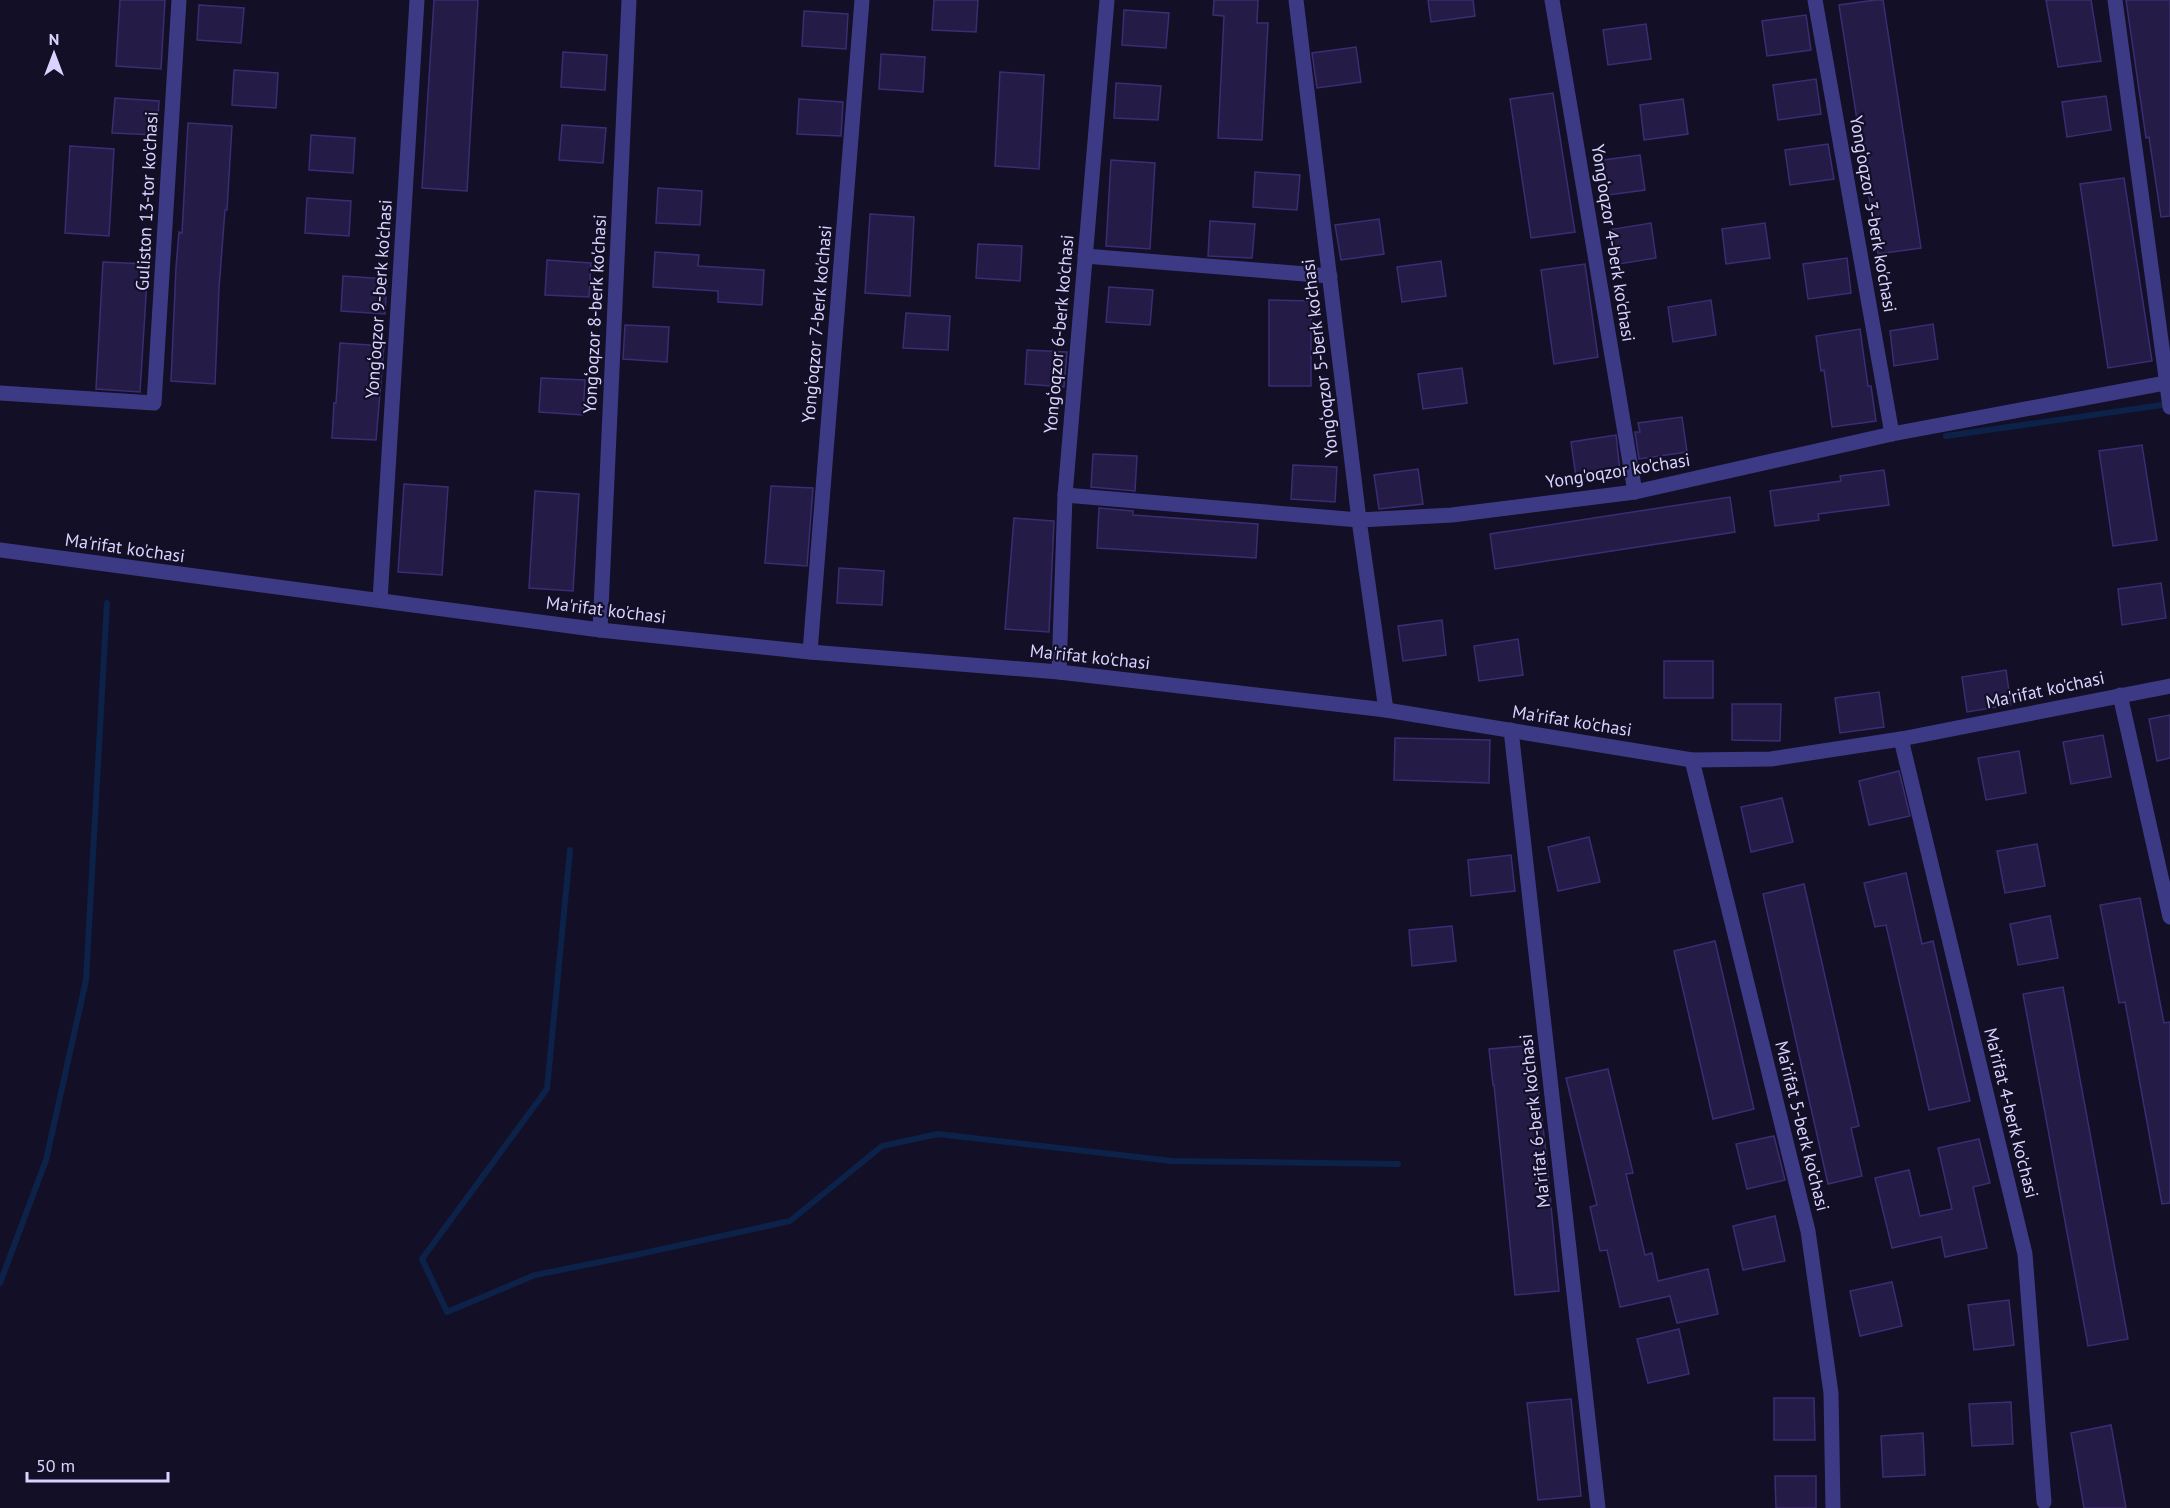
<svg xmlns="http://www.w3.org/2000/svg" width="2170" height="1508" font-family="'PT Sans',sans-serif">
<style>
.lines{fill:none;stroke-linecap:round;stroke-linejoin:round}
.stream{stroke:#0c2248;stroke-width:6}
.building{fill:#241b47;stroke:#3b2d73;stroke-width:1.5}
.minor{stroke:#3d3a85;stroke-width:15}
.labels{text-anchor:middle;stroke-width:4.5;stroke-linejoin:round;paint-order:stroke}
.street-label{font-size:18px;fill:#d9d4ff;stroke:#130f26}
</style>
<rect width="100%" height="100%" fill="#130f26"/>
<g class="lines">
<g class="stream">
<path d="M 1946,436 L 2169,404"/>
<path d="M 570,850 L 547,1089 L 422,1259 L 447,1312 L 535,1275 L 635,1255 L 790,1221 L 882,1146 L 938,1134 L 1172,1161 L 1398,1164"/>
<path d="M 0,1283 L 46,1160 L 86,980 L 107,603"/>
</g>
</g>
<g class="building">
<path d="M 120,0 L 165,0 L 161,69 L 116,66 Z"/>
<path d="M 434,0 L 478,0 L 467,191 L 422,188 Z"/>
<path d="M 934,0 L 978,0 L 976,32 L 932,30 Z"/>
<path d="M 1214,0 L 1258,0 L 1257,23 L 1268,23 L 1262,140 L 1218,138 L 1224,16 L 1213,15 Z"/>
<path d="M 1428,0 L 1473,0 L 1475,16 L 1431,22 Z"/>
<path d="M 1875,0 L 1883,0 L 1921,248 L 1878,254 L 1839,5 Z"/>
<path d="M 2046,0 L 2091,0 L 2101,61 L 2058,67 Z"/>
<path d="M 2126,0 L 2170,0 L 2170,216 L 2161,217 L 2149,137 L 2146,138 Z"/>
<path d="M 199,5 L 244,8 L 241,43 L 197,40 Z"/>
<path d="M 1124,10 L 1169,13 L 1166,48 L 1122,45 Z"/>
<path d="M 804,11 L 848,14 L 846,49 L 802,46 Z"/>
<path d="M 1806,15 L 1811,50 L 1767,56 L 1762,21 Z"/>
<path d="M 1646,24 L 1651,59 L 1608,65 L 1603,30 Z"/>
<path d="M 1356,47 L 1361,82 L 1317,88 L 1312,53 Z"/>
<path d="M 563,52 L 607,55 L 605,90 L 561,87 Z"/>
<path d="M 881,54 L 925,57 L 923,92 L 879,89 Z"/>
<path d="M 234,70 L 278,73 L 276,108 L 232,105 Z"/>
<path d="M 1000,72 L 1044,75 L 1039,169 L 995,166 Z"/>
<path d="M 1816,79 L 1821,114 L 1778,120 L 1773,85 Z"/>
<path d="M 1116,83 L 1161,86 L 1158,120 L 1114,118 Z"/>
<path d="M 1553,93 L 1575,232 L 1531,238 L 1510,99 Z"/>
<path d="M 2106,96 L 2111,130 L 2067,137 L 2062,102 Z"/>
<path d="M 115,98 L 159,101 L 157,135 L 112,133 Z"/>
<path d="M 799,99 L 843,102 L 841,136 L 797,134 Z"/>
<path d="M 1683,99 L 1688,134 L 1644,140 L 1640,105 Z"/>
<path d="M 188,123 L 232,126 L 227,210 L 225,210 L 219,288 L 215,384 L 171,381 L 176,267 L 179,232 L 182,233 Z"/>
<path d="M 562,125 L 606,128 L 603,163 L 559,160 Z"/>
<path d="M 311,135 L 355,138 L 353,173 L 309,170 Z"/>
<path d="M 1828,144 L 1834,179 L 1790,185 L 1785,150 Z"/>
<path d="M 70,146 L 114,149 L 109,236 L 65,233 Z"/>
<path d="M 1640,155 L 1645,190 L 1601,196 L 1596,161 Z"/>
<path d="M 1111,160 L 1155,163 L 1150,249 L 1106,246 Z"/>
<path d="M 1255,172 L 1300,175 L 1297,210 L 1253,207 Z"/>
<path d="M 2124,178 L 2152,361 L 2108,368 L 2080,184 Z"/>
<path d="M 658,188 L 702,191 L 700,225 L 656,223 Z"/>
<path d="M 307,198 L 351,201 L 349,236 L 305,233 Z"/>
<path d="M 870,214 L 914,217 L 910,296 L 865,293 Z"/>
<path d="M 1379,219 L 1384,254 L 1341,260 L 1335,225 Z"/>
<path d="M 1210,221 L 1255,224 L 1252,258 L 1208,256 Z"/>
<path d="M 1651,223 L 1656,258 L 1613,265 L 1608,230 Z"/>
<path d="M 1765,223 L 1770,258 L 1726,264 L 1722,229 Z"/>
<path d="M 978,244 L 1022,246 L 1020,281 L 976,278 Z"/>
<path d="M 655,252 L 699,255 L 698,266 L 764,270 L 762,305 L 718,302 L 718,291 L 653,287 Z"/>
<path d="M 1847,258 L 1851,293 L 1808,299 L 1803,264 Z"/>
<path d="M 547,260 L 591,263 L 589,297 L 545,295 Z"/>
<path d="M 1441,261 L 1446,296 L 1402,302 L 1397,267 Z"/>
<path d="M 103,262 L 148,264 L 140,392 L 96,389 Z"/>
<path d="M 1585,264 L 1598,357 L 1554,364 L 1541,270 Z"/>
<path d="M 343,276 L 387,279 L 385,314 L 341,311 Z"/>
<path d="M 1109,287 L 1153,290 L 1150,325 L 1106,322 Z"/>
<path d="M 1269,300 L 1311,301 L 1311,386 L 1269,386 Z"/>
<path d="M 1711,300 L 1716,335 L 1673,342 L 1668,307 Z"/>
<path d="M 906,313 L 950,316 L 948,350 L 903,348 Z"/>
<path d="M 1933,324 L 1938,359 L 1894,366 L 1890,331 Z"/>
<path d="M 625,325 L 669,327 L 667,362 L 623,359 Z"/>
<path d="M 1860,329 L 1868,386 L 1871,386 L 1876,421 L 1832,427 L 1824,370 L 1821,371 L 1816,336 Z"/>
<path d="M 340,343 L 384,346 L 376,440 L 332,438 L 334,403 L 336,403 Z"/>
<path d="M 1027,350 L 1067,352 L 1064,387 L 1025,384 Z"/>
<path d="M 1462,368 L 1467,403 L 1423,409 L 1418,374 Z"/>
<path d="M 541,378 L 585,380 L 583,415 L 539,412 Z"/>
<path d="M 1682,417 L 1687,452 L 1639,459 L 1635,432 L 1640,432 L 1638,423 Z"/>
<path d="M 1616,435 L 1620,471 L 1576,477 L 1571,442 Z"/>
<path d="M 2142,445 L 2157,540 L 2113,546 L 2099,451 Z"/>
<path d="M 1093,454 L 1137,456 L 1135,491 L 1091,487 Z"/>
<path d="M 1293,465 L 1337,467 L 1335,502 L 1291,499 Z"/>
<path d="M 1418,469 L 1423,504 L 1379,509 L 1374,475 Z"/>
<path d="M 1884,470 L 1889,505 L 1818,514 L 1819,520 L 1775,526 L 1770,491 L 1841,481 L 1840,476 Z"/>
<path d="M 404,484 L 448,487 L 442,575 L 398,572 Z"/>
<path d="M 771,486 L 813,488 L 807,566 L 765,563 Z"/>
<path d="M 535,491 L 579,494 L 573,591 L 529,588 Z"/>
<path d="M 1730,497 L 1735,532 L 1495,569 L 1490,534 Z"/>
<path d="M 1099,508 L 1133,511 L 1133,515 L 1258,524 L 1256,558 L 1097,548 Z"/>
<path d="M 1014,518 L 1054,521 L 1049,632 L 1005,629 Z"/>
<path d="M 839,568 L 884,571 L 882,605 L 837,603 Z"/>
<path d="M 2161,583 L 2166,618 L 2122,625 L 2118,589 Z"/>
<path d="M 1442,620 L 1446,655 L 1403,661 L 1398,626 Z"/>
<path d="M 1518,639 L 1523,675 L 1479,681 L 1474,646 Z"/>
<rect x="1664" y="661" width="49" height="37"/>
<path d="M 2006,670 L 2011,705 L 1967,712 L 1962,677 Z"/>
<path d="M 1879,692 L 1884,727 L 1840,733 L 1835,698 Z"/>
<path d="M 1732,704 L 1781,704 L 1780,741 L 1732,740 Z"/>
<path d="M 2170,715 L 2170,758 L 2157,761 L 2149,719 Z"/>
<path d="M 2103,735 L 2111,777 L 2071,784 L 2063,742 Z"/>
<path d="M 1395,738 L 1490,740 L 1489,783 L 1394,780 Z"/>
<path d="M 2019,751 L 2026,793 L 1986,800 L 1978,758 Z"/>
<path d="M 1899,771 L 1910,816 L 1869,825 L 1859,781 Z"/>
<path d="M 1782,798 L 1793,842 L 1751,852 L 1741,807 Z"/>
<path d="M 1589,837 L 1600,882 L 1558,891 L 1548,847 Z"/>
<path d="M 2037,844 L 2045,886 L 2005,893 L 1997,851 Z"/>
<path d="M 1511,855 L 1515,891 L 1471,896 L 1468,860 Z"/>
<path d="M 1906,873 L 1922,944 L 1933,941 L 1970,1101 L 1929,1110 L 1886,925 L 1875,927 L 1864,883 Z"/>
<path d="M 1804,884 L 1859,1126 L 1851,1128 L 1862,1176 L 1828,1184 L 1763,894 Z"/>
<path d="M 2140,898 L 2164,1023 L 2170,1022 L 2170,1203 L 2162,1204 L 2125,1002 L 2119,1003 L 2100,905 Z"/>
<path d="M 2050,916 L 2058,958 L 2018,965 L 2010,924 Z"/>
<path d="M 1452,926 L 1456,961 L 1412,966 L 1409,930 Z"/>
<path d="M 1715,941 L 1754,1109 L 1713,1119 L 1674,951 Z"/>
<path d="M 2063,987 L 2128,1339 L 2088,1346 L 2023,994 Z"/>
<path d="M 1533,1045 L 1546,1152 L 1559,1291 L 1515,1295 L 1494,1085 L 1493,1085 L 1489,1049 Z"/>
<path d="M 1608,1069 L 1633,1173 L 1626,1174 L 1645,1255 L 1652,1253 L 1658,1281 L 1708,1269 L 1718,1314 L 1677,1323 L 1670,1296 L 1620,1307 L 1607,1250 L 1600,1251 L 1590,1207 L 1597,1205 L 1566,1078 Z"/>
<path d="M 1774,1136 L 1785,1180 L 1747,1189 L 1736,1144 Z"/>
<path d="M 1979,1139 L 1990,1183 L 1973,1187 L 1987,1248 L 1945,1257 L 1941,1237 L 1892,1248 L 1875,1178 L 1909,1170 L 1920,1216 L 1952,1209 L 1938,1148 Z"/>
<path d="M 1775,1216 L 1785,1261 L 1743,1270 L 1733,1226 Z"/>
<path d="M 1892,1282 L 1902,1326 L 1860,1336 L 1850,1291 Z"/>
<path d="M 2009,1300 L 2014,1345 L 1974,1350 L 1968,1305 Z"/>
<path d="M 1679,1329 L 1689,1374 L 1648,1383 L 1637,1339 Z"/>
<path d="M 1774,1398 L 1814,1398 L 1815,1440 L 1774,1440 Z"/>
<path d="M 1571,1399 L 1581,1496 L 1538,1500 L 1527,1403 Z"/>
<path d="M 2011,1402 L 2013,1444 L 1972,1446 L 1969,1404 Z"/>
<path d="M 2111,1425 L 2126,1508 L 2084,1508 L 2071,1433 Z"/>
<path d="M 1923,1433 L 1925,1475 L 1883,1477 L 1881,1436 Z"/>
<path d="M 1775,1476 L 1816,1476 L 1816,1508 L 1776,1508 Z"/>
</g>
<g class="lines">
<g class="minor">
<path d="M 1296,0 L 1359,520 L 1386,710"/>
<path d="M 1552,0 L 1635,492"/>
<path d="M 1815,0 L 1892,434"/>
<path d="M 2115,0 L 2170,407"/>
<path d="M 1085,256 L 1330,276"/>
<path d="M 0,393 L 154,403 L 179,0"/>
<path d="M 1065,495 L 1359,520 L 1452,515 L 1635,492 L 1892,434 L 2170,382"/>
<path d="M 0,550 L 600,630 L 810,652 L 1059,672 L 1386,710 L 1692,760 L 1771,759 L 1901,739 L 2170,686"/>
<path d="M 380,600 L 417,0"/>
<path d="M 600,630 L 629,0"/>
<path d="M 810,652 L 862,0"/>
<path d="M 1059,672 L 1065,495 L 1107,0"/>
<path d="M 2120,695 L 2170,917"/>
<path d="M 1511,730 L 1598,1508"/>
<path d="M 1901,739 L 2025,1254 L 2044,1502"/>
<path d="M 1692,760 L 1808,1231 L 1831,1393 L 1833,1508"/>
</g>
</g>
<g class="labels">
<g class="street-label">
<text transform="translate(147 201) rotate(-87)" y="6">Guliston 13-tor ko'chasi</text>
<text transform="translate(1873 214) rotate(80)" y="6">Yong‘oqzor 3-berk ko'chasi</text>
<text transform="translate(1613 243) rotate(81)" y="6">Yong‘oqzor 4-berk ko'chasi</text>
<text transform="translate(379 299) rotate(-86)" y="6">Yong‘oqzor 9-berk ko'chasi</text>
<text transform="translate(595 314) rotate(-87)" y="6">Yong‘oqzor 8-berk ko'chasi</text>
<text transform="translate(817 324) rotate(-85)" y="6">Yong‘oqzor 7-berk ko'chasi</text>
<text transform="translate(1059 334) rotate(-85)" y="6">Yong‘oqzor 6-berk ko'chasi</text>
<text transform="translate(1320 358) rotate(-97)" y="6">Yong‘oqzor 5-berk ko'chasi</text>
<text transform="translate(1618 471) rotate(-9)" y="6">Yong'oqzor ko'chasi</text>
<text transform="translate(125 548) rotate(8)" y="6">Ma'rifat ko'chasi</text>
<text transform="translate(606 610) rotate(7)" y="6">Ma'rifat ko'chasi</text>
<text transform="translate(1090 657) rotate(6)" y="6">Ma'rifat ko'chasi</text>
<text transform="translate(2045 690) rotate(-12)" y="6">Ma'rifat ko'chasi</text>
<text transform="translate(1572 721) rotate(9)" y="6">Ma'rifat ko'chasi</text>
<text transform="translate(2011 1113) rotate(76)" y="6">Ma’rifat 4-berk ko'chasi</text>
<text transform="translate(1535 1121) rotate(-96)" y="6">Ma’rifat 6-berk ko'chasi</text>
<text transform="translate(1802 1126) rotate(76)" y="6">Ma’rifat 5-berk ko'chasi</text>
</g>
</g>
<g transform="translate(54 54)" stroke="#130f26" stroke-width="4.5" paint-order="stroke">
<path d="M0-4.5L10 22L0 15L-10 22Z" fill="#d9d4ff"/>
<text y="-9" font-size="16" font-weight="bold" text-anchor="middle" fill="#d9d4ff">N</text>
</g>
<path d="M27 1472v9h141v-9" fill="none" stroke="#d9d4ff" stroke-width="3"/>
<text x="36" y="1472" font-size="18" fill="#d9d4ff" stroke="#130f26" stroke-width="4.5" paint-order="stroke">50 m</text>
</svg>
